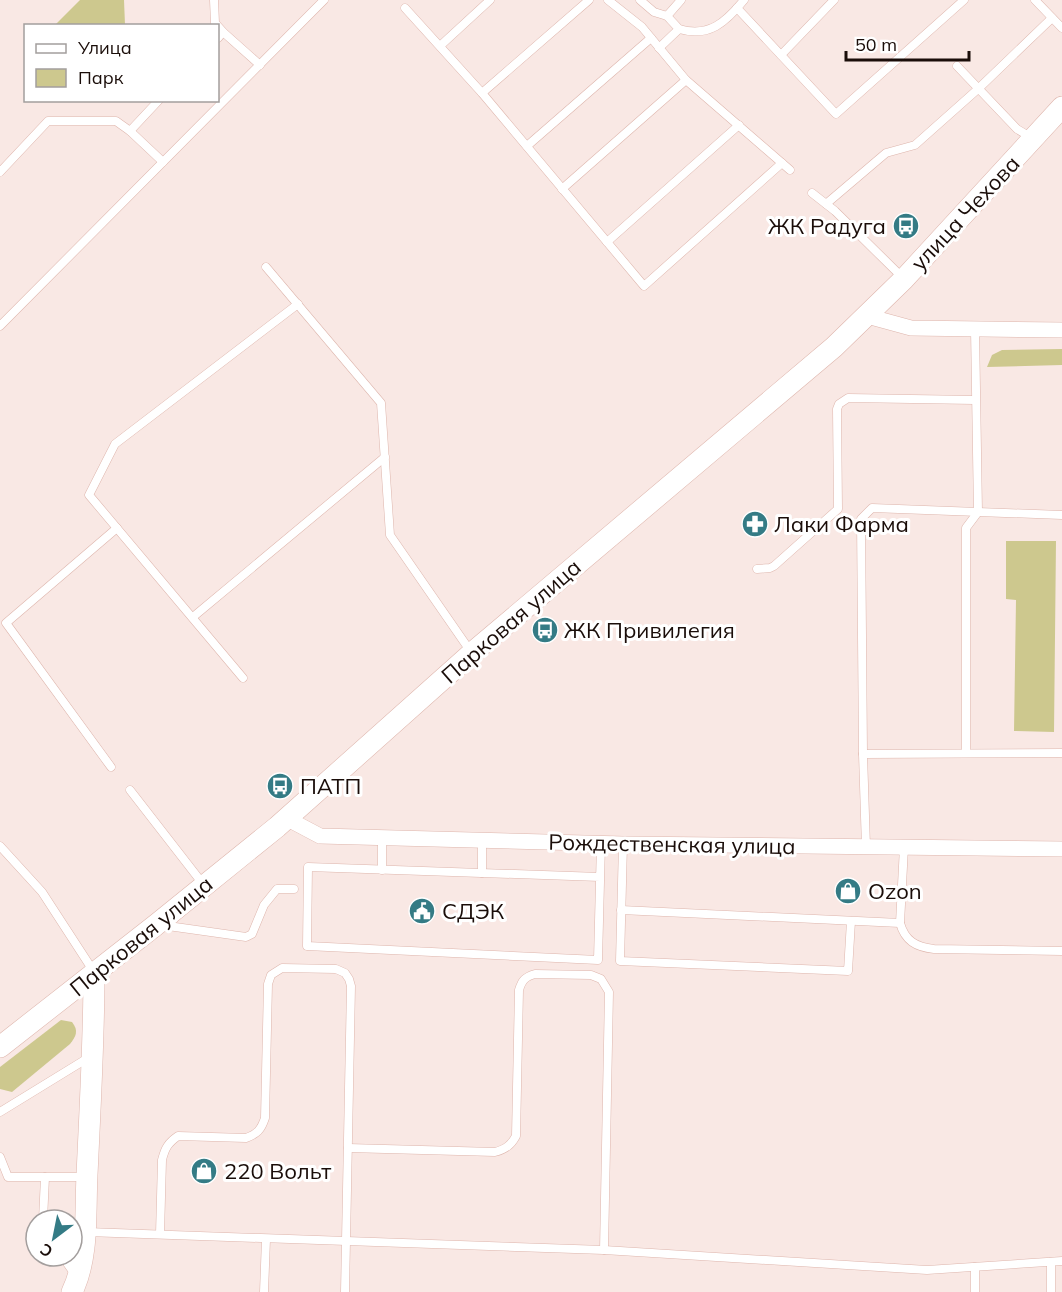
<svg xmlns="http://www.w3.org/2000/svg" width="1062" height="1292" font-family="Mulish,sans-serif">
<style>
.green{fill:#cdc88e}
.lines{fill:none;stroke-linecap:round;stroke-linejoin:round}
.service-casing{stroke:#deb5ac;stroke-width:9}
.minor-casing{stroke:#deb5ac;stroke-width:16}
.secondary-casing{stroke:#deb5ac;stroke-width:22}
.service{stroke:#fff;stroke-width:8}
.minor{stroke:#fff;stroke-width:15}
.secondary{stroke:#fff;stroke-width:21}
.labels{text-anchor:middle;stroke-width:6;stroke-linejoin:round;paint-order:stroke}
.street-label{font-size:22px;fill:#1a0d09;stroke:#fff}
.poi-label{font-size:22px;fill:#1a0d09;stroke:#fff;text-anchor:start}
</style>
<rect width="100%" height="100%" fill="#f9e8e4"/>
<g class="green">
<path d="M 80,0 L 124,0 L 125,25 L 55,25 Z"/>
<path d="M 1062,349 L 1062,365 L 987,367 L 992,355 L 1002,350 Z"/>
<path d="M 1006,541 L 1056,541 L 1054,732 L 1014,731 L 1016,600 L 1006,599 Z"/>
<path d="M 61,1020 L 72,1022 C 79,1031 76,1036 70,1044 L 12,1092 L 0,1089 L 0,1067 Z"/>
</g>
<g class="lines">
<defs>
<g id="service">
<path d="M 214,0 L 215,23 L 223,32 L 218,38"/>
<path d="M 608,0 L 642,27 L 686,80"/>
<path d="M 640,0 L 654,12 L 667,16"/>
<path d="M 1035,0 L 1062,28"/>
<path d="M 405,8 L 482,93 L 644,286 L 782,163"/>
<path d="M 737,8 L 836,114 L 964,0"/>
<path d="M 679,29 C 709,38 726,22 744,0"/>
<path d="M 223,32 L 260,65"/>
<path d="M 440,46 L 490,0"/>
<path d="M 659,48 L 679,29 L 667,16 L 681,0"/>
<path d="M 781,55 L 834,0"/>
<path d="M 957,66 L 1017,129 L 1032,138"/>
<path d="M 482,93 L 589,0"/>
<path d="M 130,131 L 163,162"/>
<path d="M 527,146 L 651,38"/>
<path d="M 0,172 L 48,121 L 116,121 L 130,131 L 159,100"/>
<path d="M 562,189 L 686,80 L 790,170"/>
<path d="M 812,193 L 835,211 L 903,278"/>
<path d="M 826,204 L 886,153 L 915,145 L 978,89 L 1052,18"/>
<path d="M 607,242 L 739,125"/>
<path d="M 266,267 L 381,403 L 390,535 L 471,652"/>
<path d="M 0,326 L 324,0"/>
<path d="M 757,569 L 770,568 L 774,566 L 838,509 L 837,409 L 839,404 L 848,398 L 975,400"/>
<path d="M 193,617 L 385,457"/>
<path d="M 243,678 L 89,495 L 115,444 L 298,304"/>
<path d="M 966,753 L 966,528 L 978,512 L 975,329"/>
<path d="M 863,754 L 1062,753"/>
<path d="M 111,767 L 6,623 L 117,528"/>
<path d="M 130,790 L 203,884"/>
<path d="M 482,840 L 482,873"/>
<path d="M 623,844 L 620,961 L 848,971 L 851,921"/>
<path d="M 0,846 L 42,892 L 94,972"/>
<path d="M 866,847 L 863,754 L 861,519 L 872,508 L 1062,515"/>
<path d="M 904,847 L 900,923 C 905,941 916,947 934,949 L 1062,951"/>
<path d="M 382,870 L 382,838"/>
<path d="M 600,877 L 308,867 L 307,946 L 598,960 L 601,843"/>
<path d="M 621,910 L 900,923"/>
<path d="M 161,925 L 246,937 L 252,934 L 264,905 L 277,889 L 294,889"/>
<path d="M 0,1112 L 88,1058"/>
<path d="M 348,1148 L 495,1152 C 506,1149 511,1145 516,1136 L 519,990 C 522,980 525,977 535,974 L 591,975 L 601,979 L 609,992 L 604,1250"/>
<path d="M 0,1157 L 8,1177 L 86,1177"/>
<path d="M 43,1220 L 45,1177"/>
<path d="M 87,1232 L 604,1250 L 927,1270 L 1062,1261"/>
<path d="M 160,1234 L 162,1160 C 165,1148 168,1143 178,1136 L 246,1138 C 257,1134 261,1130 265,1118 L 268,984 L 271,975 L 282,968 L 336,969 L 345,973 L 349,979 L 351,986 L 345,1292"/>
<path d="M 62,1256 L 74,1273"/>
<path d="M 1051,1262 L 1051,1292"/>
<path d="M 264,1292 L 266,1239"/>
<path d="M 975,1292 L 975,1267"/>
</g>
<g id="minor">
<path d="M 867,316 L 911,328 L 1062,330"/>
<path d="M 286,818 L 320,836 L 623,844 L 1062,849"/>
</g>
<g id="secondary">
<path d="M 0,1047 L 157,924 L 277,827 L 472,653 L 834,347 L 904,279 L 1062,107"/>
<path d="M 72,1292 C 89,1257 85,1213 87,1175 C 90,1108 94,1041 94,973"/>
</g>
</defs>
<use href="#service" class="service-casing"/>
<use href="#minor" class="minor-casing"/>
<use href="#secondary" class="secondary-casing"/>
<use href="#service" class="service"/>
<use href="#minor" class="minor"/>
<use href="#secondary" class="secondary"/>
</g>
<defs>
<symbol id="bus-disc" viewBox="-11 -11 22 22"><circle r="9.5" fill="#347b85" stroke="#fff"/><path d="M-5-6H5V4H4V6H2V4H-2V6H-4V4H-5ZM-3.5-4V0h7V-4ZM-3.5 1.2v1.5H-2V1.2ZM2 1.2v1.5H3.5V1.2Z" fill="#fff"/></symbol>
<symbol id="pharmacy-disc" viewBox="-11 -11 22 22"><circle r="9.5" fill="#347b85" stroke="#fff"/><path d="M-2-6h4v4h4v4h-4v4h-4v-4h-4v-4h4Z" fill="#fff"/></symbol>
<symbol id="shop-disc" viewBox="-11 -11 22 22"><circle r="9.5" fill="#347b85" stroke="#fff"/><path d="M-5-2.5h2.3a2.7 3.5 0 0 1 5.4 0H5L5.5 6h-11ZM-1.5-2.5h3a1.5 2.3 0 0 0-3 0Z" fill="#fff"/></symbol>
<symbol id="civic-disc" viewBox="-11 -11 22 22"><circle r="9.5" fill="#347b85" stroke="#fff"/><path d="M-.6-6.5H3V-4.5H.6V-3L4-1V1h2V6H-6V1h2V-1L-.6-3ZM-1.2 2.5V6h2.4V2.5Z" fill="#fff"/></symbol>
</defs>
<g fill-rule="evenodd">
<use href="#bus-disc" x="891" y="211" width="30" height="30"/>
<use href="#pharmacy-disc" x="740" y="509" width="30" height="30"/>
<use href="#bus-disc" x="530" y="615" width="30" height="30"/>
<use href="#bus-disc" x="265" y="771" width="30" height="30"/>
<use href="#shop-disc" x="833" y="876" width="30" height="30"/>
<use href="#civic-disc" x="407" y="896" width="30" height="30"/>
<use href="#shop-disc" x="189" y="1156" width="30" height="30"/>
</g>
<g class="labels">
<g class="street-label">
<text transform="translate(965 213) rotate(-47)" y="8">улица Чехова</text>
<text transform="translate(511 621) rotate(-41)" y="8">Парковая улица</text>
<text transform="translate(672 844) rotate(1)" y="8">Рождественская улица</text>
<text transform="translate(141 936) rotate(-39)" y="8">Парковая улица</text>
</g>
<g class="poi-label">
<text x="886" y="234" text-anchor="end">ЖК Радуга</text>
<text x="774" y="532">Лаки Фарма</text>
<text x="564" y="638">ЖК Привилегия</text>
<text x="300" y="794">ПАТП</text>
<text x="868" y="899">Ozon</text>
<text x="442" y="919">СДЭК</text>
<text x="224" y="1179">220 Вольт</text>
</g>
</g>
<rect x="24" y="24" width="195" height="78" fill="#ffffff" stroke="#a39e9d" stroke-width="1.5"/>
<rect x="36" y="44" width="30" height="9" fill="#ffffff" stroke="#a39e9d" stroke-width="1.5"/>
<text x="78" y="54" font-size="18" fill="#1a0d09">Улица</text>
<rect x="36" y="69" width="30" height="18" fill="#cdc88e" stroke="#a39e9d" stroke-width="1.5"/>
<text x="78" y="84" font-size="18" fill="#1a0d09">Парк</text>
<g transform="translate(54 1238) rotate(212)"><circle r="28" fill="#ffffff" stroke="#a39e9d" stroke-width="1.5"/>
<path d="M0-4.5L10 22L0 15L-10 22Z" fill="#347b85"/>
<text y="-9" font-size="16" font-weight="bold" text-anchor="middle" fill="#1a0d09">С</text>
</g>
<path d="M846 51v9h123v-9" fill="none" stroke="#1a0d09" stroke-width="3"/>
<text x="855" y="51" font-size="18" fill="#1a0d09" stroke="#ffffff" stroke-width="4.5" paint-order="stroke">50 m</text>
</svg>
